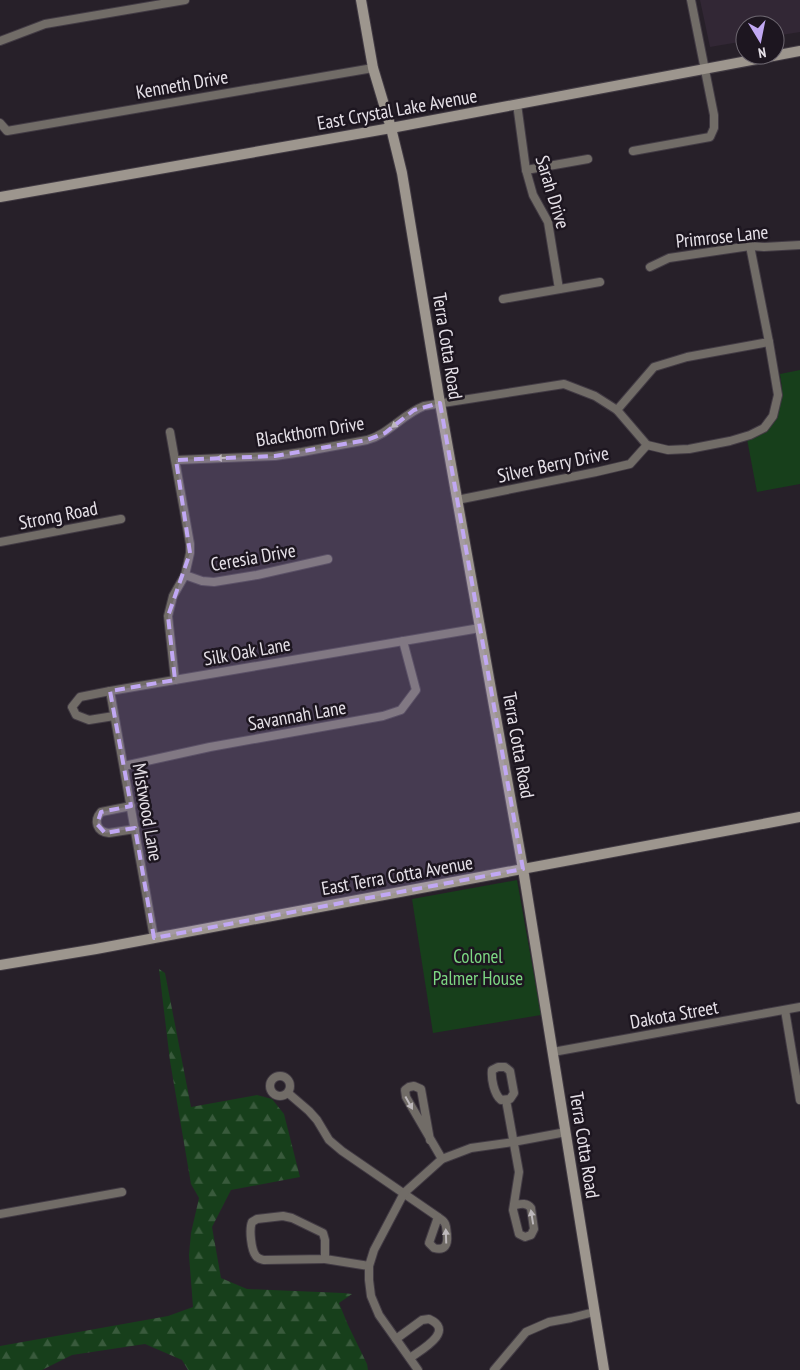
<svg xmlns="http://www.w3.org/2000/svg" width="800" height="1370" font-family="'PT Sans Narrow',sans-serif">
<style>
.built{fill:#322735}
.forest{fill:url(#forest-firs)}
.park{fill:#173f1b}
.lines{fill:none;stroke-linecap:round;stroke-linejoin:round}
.street-casing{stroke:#423b44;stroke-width:10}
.secondary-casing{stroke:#423b44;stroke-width:12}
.street{stroke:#716c67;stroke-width:8}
.secondary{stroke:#9d968e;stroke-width:10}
.oneway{fill:#bdb8bb}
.marked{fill:#c1a8f3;fill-opacity:0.2;stroke:#c1a8f3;stroke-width:4;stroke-dasharray:10 6;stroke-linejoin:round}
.labels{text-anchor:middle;stroke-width:5;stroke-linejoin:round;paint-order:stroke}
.street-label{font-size:19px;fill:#e6e1e8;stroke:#1d1620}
.park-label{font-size:19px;fill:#7dd883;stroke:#1d1620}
</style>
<defs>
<pattern id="forest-firs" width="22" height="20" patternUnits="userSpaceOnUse" patternTransform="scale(1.25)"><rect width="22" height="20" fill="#173f1b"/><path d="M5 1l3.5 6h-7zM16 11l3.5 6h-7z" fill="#395a3c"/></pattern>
</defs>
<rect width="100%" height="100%" fill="#272029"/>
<path class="built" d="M 700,0 L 800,0 L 800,32 L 775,36 L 775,25 L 745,25 L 745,41 L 710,47 Z"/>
<path class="forest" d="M 159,969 L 165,973 L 191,1107 L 257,1095 L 272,1099 L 284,1114 L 300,1177 L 231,1190 L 212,1227 L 221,1278 L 247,1289 L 343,1293 L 352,1294 L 339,1303 L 348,1325 L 367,1364 L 368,1370 L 188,1370 L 182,1360 L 145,1344 L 72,1355 L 42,1370 L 0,1370 L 0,1346 L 168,1316 L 193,1307 L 189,1255 L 191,1233 L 199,1198 L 191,1184 L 170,1061 Z"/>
<g class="park">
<path d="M 800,370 L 800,484 L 757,492 L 747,439 L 765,429 L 781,400 L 782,388 L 780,374 Z"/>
<path d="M 517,880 L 541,1015 L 433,1033 L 412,899 Z"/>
</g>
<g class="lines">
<defs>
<g id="street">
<path d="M 0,41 L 45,24 L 185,0"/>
<path d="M 517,104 L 526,170 L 533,195 L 548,222 L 559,289"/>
<path d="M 0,123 L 7,131 L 373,68"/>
<path d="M 633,151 L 710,137 L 714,128 L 714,115 L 691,0"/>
<path d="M 526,170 L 588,159"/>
<path d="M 650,267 L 669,258 L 750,246 L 764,247 L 800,245"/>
<path d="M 503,299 L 600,282"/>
<path d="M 617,410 L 654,367 L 687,357 L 769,342"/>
<path d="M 170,432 L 190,544 L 190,553 L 185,575 L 173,596 L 168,616 L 175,680"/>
<path d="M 176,460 L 275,456 L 302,452 L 367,440 C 389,434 403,414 424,406 L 564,384 L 595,396 L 617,410 L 647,445 L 668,450 L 689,449 L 730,441 L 750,435 L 764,428 L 773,416 L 778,395 L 769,342 L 750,246"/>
<path d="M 457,500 L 596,472 L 630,464 L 647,445"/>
<path d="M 0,542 L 121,519"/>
<path d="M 185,575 L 202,581 L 214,582 L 257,575 L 328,559"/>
<path d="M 110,691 L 154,938"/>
<path d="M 114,716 L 89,720 L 76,715 L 72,707 L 80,697 L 110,691 L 480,628"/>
<path d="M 124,766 L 210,747 L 383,716 L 401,710 L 416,690 L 403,641"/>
<path d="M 131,806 L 101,812 C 93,821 97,832 109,833 L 135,829"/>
<path d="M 785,1010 L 800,1100"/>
<path d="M 553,1052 L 800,1007"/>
<path d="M 498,1067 L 505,1067 L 510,1071 L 514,1093 L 510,1099 L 501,1100 C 494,1094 491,1079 492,1070 Z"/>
<circle cx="280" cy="1086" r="10"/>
<path d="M 288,1093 L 309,1111 L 317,1120 L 329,1140 L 342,1151 L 438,1217 C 440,1219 443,1220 444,1222 C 447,1225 446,1231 447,1234 C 448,1245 445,1251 434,1248 L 429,1243 L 438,1217"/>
<path d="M 506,1100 L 519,1172 L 513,1210 L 519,1234 L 525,1237 L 531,1235 L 534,1229 L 531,1208 C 527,1202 520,1204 515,1205"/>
<path d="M 430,1140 L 421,1089 L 414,1086 L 409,1087 L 405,1090 L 406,1097 L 442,1159"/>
<path d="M 0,1214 L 122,1192"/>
<path d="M 283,1216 L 292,1218 L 323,1233 L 325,1240 L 325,1259 L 264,1260 C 260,1259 258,1259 256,1256 C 251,1250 249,1229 252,1222 L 257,1219 Z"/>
<path d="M 325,1259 L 369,1266"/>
<path d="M 396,1339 L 422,1320 L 429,1319 C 456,1331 421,1350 410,1358"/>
<path d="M 418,1370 L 379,1315 L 371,1296 L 369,1280 L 369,1266 L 374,1250 L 404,1193 L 442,1159 L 471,1148 L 513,1142 L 566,1132"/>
<path d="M 494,1370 L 526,1332 L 549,1322 L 571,1318 L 594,1312"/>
</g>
<g id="secondary">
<path d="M 361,0 L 373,68 L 391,128 L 402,173 L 440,403 L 523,869 L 604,1370"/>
<path d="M 0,197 L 391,128 L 800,51"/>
<path d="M 0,965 L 96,949 L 800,817"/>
</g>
</defs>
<use href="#street" class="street-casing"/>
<use href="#secondary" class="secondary-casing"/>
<use href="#street" class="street"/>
<use href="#secondary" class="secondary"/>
</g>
<defs><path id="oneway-solid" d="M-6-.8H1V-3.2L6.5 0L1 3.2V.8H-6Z" transform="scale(1.25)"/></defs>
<g class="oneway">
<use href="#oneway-solid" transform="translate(397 423) rotate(141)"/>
<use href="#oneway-solid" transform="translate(223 458) rotate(177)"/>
<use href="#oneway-solid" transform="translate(409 1103) rotate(61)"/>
<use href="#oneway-solid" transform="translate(532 1217) rotate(-99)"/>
<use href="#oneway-solid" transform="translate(446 1236) rotate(-92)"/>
</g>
<path class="marked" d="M 440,403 L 523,869 L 154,938 L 135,828 L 105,833 L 97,824 L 101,812 L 131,806 L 110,691 L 175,680 L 168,616 L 190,553 L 176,460 L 275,456 L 367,440 L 385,433 L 414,410 Z"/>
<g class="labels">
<g class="street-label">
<text transform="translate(182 84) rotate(-10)" y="7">Kenneth Drive</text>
<text transform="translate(397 109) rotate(-10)" y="7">East Crystal Lake Avenue</text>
<text transform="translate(553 192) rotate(73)" y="7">Sarah Drive</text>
<text transform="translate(722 236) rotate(-6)" y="7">Primrose Lane</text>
<text transform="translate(448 346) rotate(81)" y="7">Terra Cotta Road</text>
<text transform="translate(310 431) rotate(-9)" y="7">Blackthorn Drive</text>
<text transform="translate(553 464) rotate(-12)" y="7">Silver Berry Drive</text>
<text transform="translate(58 515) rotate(-11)" y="7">Strong Road</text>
<text transform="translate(253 557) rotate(-10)" y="7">Ceresia Drive</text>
<text transform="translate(247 651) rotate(-10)" y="7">Silk Oak Lane</text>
<text transform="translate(297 715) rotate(-10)" y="7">Savannah Lane</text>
<text transform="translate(519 745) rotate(80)" y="7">Terra Cotta Road</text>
<text transform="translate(148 812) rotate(80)" y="7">Mistwood Lane</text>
<text transform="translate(397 875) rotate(-10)" y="7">East Terra Cotta Avenue</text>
<text transform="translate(674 1014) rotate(-10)" y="7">Dakota Street</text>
<text transform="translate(585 1145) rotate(81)" y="7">Terra Cotta Road</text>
</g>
<g class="park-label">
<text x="478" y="963">Colonel<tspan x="478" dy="22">Palmer House</tspan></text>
</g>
</g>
<g transform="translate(760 40) rotate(170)"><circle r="24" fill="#1d1620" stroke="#6d6770"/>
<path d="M0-4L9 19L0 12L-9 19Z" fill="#c1a8f3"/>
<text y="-8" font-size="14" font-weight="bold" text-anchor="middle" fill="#e6e1e8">N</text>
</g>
</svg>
